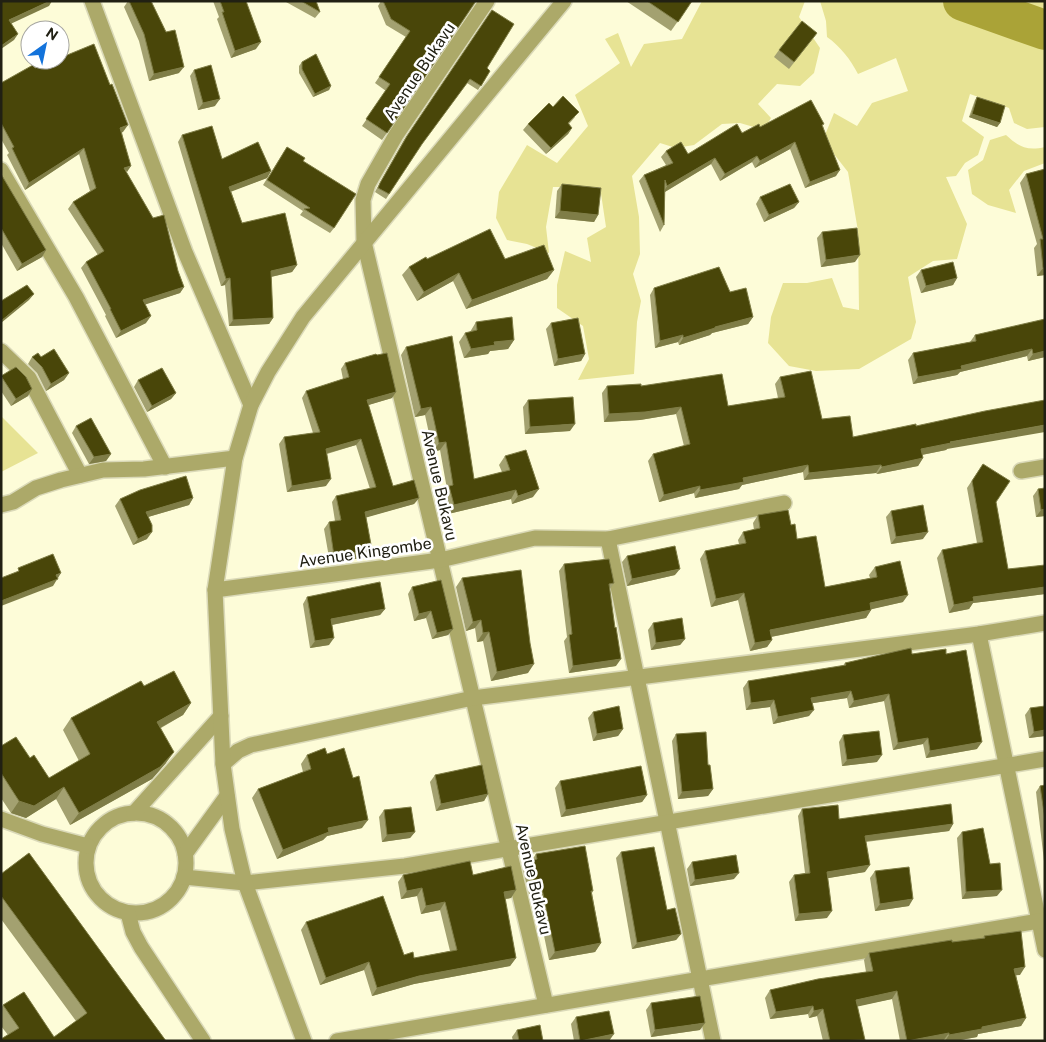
<svg xmlns="http://www.w3.org/2000/svg" width="1046" height="1042" font-family="'Public Sans',sans-serif">
<style>
.green{fill:#e7e394}
.lines{fill:none;stroke-linecap:round;stroke-linejoin:round}
.river{stroke:#aaa337;stroke-width:40}
.minor-casing{stroke:#dad9b8;stroke-width:18}
.minor{stroke:#aca969;stroke-width:15}
.wall{fill:#a3a170}
.shaded-wall{fill:#7f7d47}
.building{fill:#494609;stroke:#7f7d47}
.labels{text-anchor:middle;stroke-width:5;stroke-linejoin:round;paint-order:stroke}
.street-label{font-size:16px;fill:#212013;stroke:#fff}
</style>
<rect width="100%" height="100%" fill="#fdfcd8"/>
<g class="green">
<path d="M 702,1 L 805,1 L 799,17 L 820,48 L 814,73 L 800,86 L 777,84 L 758,104 L 771,118 L 764,130 L 740,123 L 722,124 L 694,145 L 676,148 L 660,143 L 632,176 L 639,217 L 640,254 L 633,274 L 641,301 L 637,322 L 634,374 L 578,380 L 589,359 L 583,326 L 557,308 L 557,285 L 565,251 L 591,262 L 587,238 L 606,227 L 600,187 L 553,187 L 546,227 L 549,253 L 527,244 L 507,240 L 496,218 L 499,192 L 527,145 L 557,163 L 588,126 L 575,95 L 620,63 L 605,39 L 618,33 L 631,67 L 644,44 L 682,39 Z"/>
<path d="M 820,1 L 1045,1 L 1045,127 L 1027,129 L 1014,123 L 1009,108 L 970,94 L 962,121 L 984,137 L 978,155 L 965,163 L 956,176 L 946,177 L 967,224 L 957,259 L 933,261 L 908,277 L 916,322 L 911,339 L 859,369 L 816,371 L 789,366 L 768,343 L 771,317 L 783,283 L 807,283 L 832,278 L 843,307 L 859,310 L 858,231 L 848,172 L 823,140 L 834,113 L 857,126 L 872,103 L 908,91 L 896,58 L 858,74 C 850,59 841,47 827,37 L 826,21 Z"/>
<path d="M 1006,135 C 1019,147 1027,151 1045,147 L 1045,163 L 1024,171 L 1009,190 L 1016,213 L 988,205 L 972,194 L 968,170 L 983,160 L 990,140 Z"/>
<path d="M 1,416 L 38,453 L 1,472 Z"/>
</g>
<g class="lines">
<path class="river" d="M 963,1 L 1045,30"/>
<defs>
<g id="minor">
<path d="M 92,1 L 185,252 L 251,405"/>
<path d="M 487,1 L 396,135 L 368,184 L 363,200 L 364,242 L 546,1005"/>
<path d="M 1,170 L 76,297 L 165,467"/>
<path d="M 1,351 L 29,378 L 80,475"/>
<path d="M 1021,471 L 1045,467"/>
<path d="M 1,505 L 13,502 L 36,488 L 61,480 L 103,470 L 144,469 L 235,458"/>
<path d="M 608,539 L 713,1041"/>
<path d="M 215,590 L 440,560 L 535,538 L 608,539 L 784,503"/>
<path d="M 979,634 L 1045,950"/>
<path d="M 223,764 L 238,751 L 251,745 L 473,698 L 979,634 L 1045,623"/>
<circle cx="136" cy="863" r="50"/>
<path d="M 134,813 L 221,716"/>
<path d="M 1,819 L 42,834 L 88,846"/>
<path d="M 185,854 L 227,796"/>
<path d="M 184,877 L 245,883 L 405,866 L 1045,759"/>
<path d="M 128,913 L 133,932 L 141,947 L 203,1041"/>
<path d="M 304,1041 L 245,883 L 232,829 L 223,764 L 215,590 L 235,458 L 251,405 L 268,372 L 303,317 L 564,1"/>
<path d="M 337,1041 L 1045,920"/>
</g>
</defs>
<use href="#minor" class="minor-casing"/>
<use href="#minor" class="minor"/>
</g>
<g class="wall">
<path d="M 128,1 L 151,1 L 166,32 L 179,73 L 149,81 L 139,41 L 124,7 Z"/>
<path d="M 213,1 L 246,1 L 256,49 L 231,58 L 217,19 L 219,17 Z"/>
<path d="M 286,1 L 316,1 L 320,12 L 315,18 L 286,2 Z"/>
<path d="M 381,1 L 476,1 L 382,140 L 362,126 L 386,91 L 375,83 L 406,37 L 386,25 L 378,6 Z"/>
<path d="M 626,1 L 692,1 L 671,31 Z"/>
<path d="M 492,10 L 487,68 L 490,71 L 478,90 L 467,83 L 420,146 L 386,199 L 375,192 L 377,188 L 404,140 Z"/>
<path d="M 817,33 L 789,69 L 774,57 L 779,50 Z"/>
<path d="M 302,62 L 331,86 L 329,90 L 313,97 L 299,73 L 299,66 Z"/>
<path d="M 35,68 L 123,132 L 122,132 L 126,172 L 178,271 L 184,287 L 180,293 L 145,304 L 146,323 L 116,338 L 105,316 L 106,315 L 81,268 L 86,262 L 98,255 L 68,209 L 73,202 L 90,191 L 79,154 L 25,190 L 7,155 L 9,153 L 1,139 L 1,83 Z"/>
<path d="M 194,70 L 215,106 L 198,110 L 190,76 Z"/>
<path d="M 977,97 L 1000,123 L 997,127 L 969,117 L 975,100 Z"/>
<path d="M 553,107 L 575,117 L 569,124 L 572,128 L 568,134 L 546,154 L 523,130 L 528,124 Z"/>
<path d="M 823,126 L 836,176 L 805,188 L 790,149 L 755,168 L 752,162 L 720,181 L 711,164 L 665,192 L 664,225 L 660,232 L 639,181 L 644,175 L 666,165 L 661,157 L 666,151 L 688,154 L 760,127 Z"/>
<path d="M 182,135 L 222,159 L 271,171 L 267,178 L 231,191 L 242,223 L 297,265 L 292,272 L 271,277 L 273,318 L 269,324 L 229,326 L 225,285 L 221,286 L 178,142 Z"/>
<path d="M 287,147 L 303,161 L 334,228 L 330,233 L 300,215 L 303,211 L 263,185 Z"/>
<path d="M 1045,169 L 1045,275 L 1037,276 L 1034,248 L 1037,244 L 1020,183 L 1026,174 Z"/>
<path d="M 1,174 L 46,250 L 42,257 L 17,271 L 1,243 Z"/>
<path d="M 562,184 L 598,215 L 594,222 L 555,218 L 557,191 Z"/>
<path d="M 760,197 L 799,202 L 794,208 L 764,222 L 756,204 Z"/>
<path d="M 822,232 L 855,262 L 821,267 L 817,238 Z"/>
<path d="M 427,259 L 505,259 L 554,270 L 547,279 L 466,309 L 453,281 L 417,301 L 402,275 L 409,267 Z"/>
<path d="M 921,270 L 957,278 L 953,285 L 921,293 L 916,277 Z"/>
<path d="M 654,288 L 730,292 L 753,317 L 748,324 L 712,333 L 710,335 L 679,345 L 678,342 L 655,348 L 650,295 Z"/>
<path d="M 1045,319 L 1045,357 L 1028,361 L 1027,356 L 960,372 L 957,375 L 913,384 L 908,360 L 913,353 L 970,342 L 975,335 Z"/>
<path d="M 476,322 L 514,340 L 508,349 L 490,351 L 488,354 L 464,358 L 459,342 L 465,333 L 470,332 Z"/>
<path d="M 551,323 L 585,354 L 581,361 L 554,366 L 546,329 Z"/>
<path d="M 406,347 L 474,479 L 502,472 L 499,465 L 505,456 L 533,497 L 512,504 L 511,499 L 448,514 L 443,494 L 447,489 L 440,450 L 433,452 L 425,415 L 415,417 L 401,355 Z"/>
<path d="M 32,357 L 41,357 L 69,373 L 64,380 L 46,391 L 37,373 L 28,364 Z"/>
<path d="M 345,363 L 392,398 L 368,405 L 393,486 L 419,498 L 414,504 L 366,517 L 372,550 L 367,557 L 330,563 L 324,529 L 329,522 L 335,521 L 332,502 L 336,496 L 370,489 L 356,445 L 327,454 L 326,486 L 287,492 L 279,444 L 284,437 L 313,433 L 302,398 L 306,391 L 343,379 L 341,369 Z"/>
<path d="M 1,377 L 28,396 L 11,406 L 1,391 Z"/>
<path d="M 780,377 L 822,419 L 853,437 L 916,426 L 947,449 L 946,450 L 922,455 L 923,458 L 918,466 L 877,474 L 876,473 L 804,480 L 803,472 L 742,485 L 739,489 L 695,498 L 694,493 L 659,502 L 648,461 L 653,454 L 684,446 L 676,414 L 640,420 L 604,422 L 602,393 L 607,386 L 641,386 L 728,406 L 778,398 L 775,384 Z"/>
<path d="M 138,380 L 176,393 L 171,399 L 147,412 L 134,387 Z"/>
<path d="M 528,400 L 570,431 L 525,434 L 523,407 Z"/>
<path d="M 76,426 L 111,454 L 106,461 L 89,464 L 72,433 Z"/>
<path d="M 983,464 L 996,502 L 1008,569 L 1045,565 L 1045,594 L 973,603 L 969,609 L 949,613 L 937,558 L 942,550 L 977,543 L 967,488 Z"/>
<path d="M 1045,488 L 1045,516 L 1036,517 L 1033,496 L 1038,489 Z"/>
<path d="M 193,498 L 189,505 L 148,517 L 147,539 L 133,545 L 115,506 L 120,499 Z"/>
<path d="M 891,511 L 923,539 L 891,544 L 886,517 Z"/>
<path d="M 758,515 L 791,525 L 797,539 L 825,587 L 870,578 L 869,575 L 875,567 L 903,602 L 871,609 L 871,610 L 866,618 L 771,637 L 772,640 L 767,647 L 750,651 L 738,600 L 711,607 L 700,559 L 705,551 L 739,544 L 738,540 L 743,532 L 754,530 L 753,523 Z"/>
<path d="M 627,556 L 675,575 L 627,586 L 622,562 Z"/>
<path d="M 564,564 L 614,583 L 610,589 L 616,666 L 569,673 L 564,641 L 567,637 L 559,571 Z"/>
<path d="M 462,578 L 528,673 L 491,681 L 483,641 L 477,642 L 475,628 L 466,631 L 456,587 Z"/>
<path d="M 412,587 L 453,629 L 448,635 L 432,639 L 426,618 L 414,621 L 408,594 Z"/>
<path d="M 307,597 L 385,609 L 380,615 L 332,625 L 329,645 L 310,648 L 303,604 Z"/>
<path d="M 653,623 L 685,639 L 680,645 L 651,650 L 648,630 Z"/>
<path d="M 912,654 L 946,654 L 977,749 L 926,758 L 923,744 L 893,750 L 884,701 L 849,708 L 847,698 L 813,703 L 809,716 L 773,724 L 770,707 L 746,710 L 743,688 L 748,681 L 843,666 L 845,663 Z"/>
<path d="M 144,686 L 191,703 L 183,715 L 161,728 L 166,763 L 152,779 L 70,825 L 56,799 L 26,818 L 11,813 L 1,798 L 1,746 L 30,758 L 49,778 L 79,761 L 63,730 L 71,718 Z"/>
<path d="M 1030,708 L 1045,736 L 1029,738 L 1025,715 Z"/>
<path d="M 593,712 L 623,729 L 618,736 L 593,741 L 588,718 Z"/>
<path d="M 676,734 L 708,765 L 713,789 L 708,796 L 678,799 L 672,741 Z"/>
<path d="M 843,735 L 877,762 L 842,766 L 839,742 Z"/>
<path d="M 327,754 L 362,828 L 327,836 L 323,840 L 277,859 L 252,798 L 258,789 L 303,772 L 301,764 L 307,755 Z"/>
<path d="M 435,775 L 488,794 L 484,801 L 436,811 L 430,782 Z"/>
<path d="M 560,781 L 647,795 L 642,802 L 561,817 L 555,788 Z"/>
<path d="M 1045,785 L 1045,861 L 1044,861 L 1036,792 L 1040,786 Z"/>
<path d="M 802,809 L 839,819 L 953,824 L 949,831 L 866,842 L 865,872 L 828,878 L 827,918 L 795,921 L 789,882 L 794,875 L 805,873 L 798,816 Z"/>
<path d="M 384,810 L 415,832 L 410,838 L 382,842 L 379,817 Z"/>
<path d="M 962,832 L 990,864 L 997,896 L 962,899 L 957,838 Z"/>
<path d="M 621,852 L 667,910 L 681,934 L 676,940 L 632,949 L 616,858 Z"/>
<path d="M 29,853 L 166,1041 L 1,1041 L 1,1039 L 8,1035 L 1,1026 L 1,1008 L 3,1005 L 24,992 L 54,1037 L 76,1021 L 1,919 L 1,874 Z"/>
<path d="M 536,854 L 593,891 L 592,893 L 601,943 L 595,952 L 549,960 L 535,892 L 529,894 L 523,870 L 530,861 L 532,860 Z"/>
<path d="M 692,862 L 734,879 L 690,886 L 687,869 Z"/>
<path d="M 875,871 L 909,906 L 875,911 L 870,878 Z"/>
<path d="M 403,875 L 473,875 L 516,890 L 511,898 L 505,899 L 516,958 L 510,966 L 414,984 L 372,996 L 364,970 L 320,985 L 301,930 L 306,922 L 414,958 L 450,951 L 440,910 L 421,914 L 417,896 L 401,899 L 398,882 Z"/>
<path d="M 984,936 L 1020,975 L 1016,975 L 1026,1018 L 1021,1026 L 978,1034 L 977,1037 L 955,1041 L 900,1041 L 892,999 L 857,1006 L 865,1041 L 823,1041 L 817,1016 L 809,1018 L 808,1014 L 770,1019 L 765,998 L 770,990 L 866,972 L 864,960 L 869,953 L 983,938 Z"/>
<path d="M 651,1003 L 700,1030 L 651,1037 L 646,1010 Z"/>
<path d="M 576,1017 L 609,1041 L 574,1041 L 571,1024 Z"/>
<path d="M 517,1030 L 543,1041 L 513,1041 L 512,1037 Z"/>
</g>
<g class="shaded-wall">
<path d="M 50,1 L 52,1 L 49,6 L 4,27 L 9,20 Z"/>
<path d="M 18,34 L 14,40 L 1,49 L 1,46 Z"/>
<path d="M 261,42 L 256,49 L 231,58 L 235,51 Z"/>
<path d="M 184,67 L 179,73 L 149,81 L 154,74 Z"/>
<path d="M 331,86 L 329,90 L 313,97 L 315,94 Z"/>
<path d="M 220,99 L 215,106 L 198,110 L 203,103 Z"/>
<path d="M 972,114 L 1000,123 L 997,127 L 969,117 Z"/>
<path d="M 128,125 L 123,132 L 116,135 L 120,128 Z"/>
<path d="M 572,128 L 568,134 L 546,154 L 551,148 Z"/>
<path d="M 795,142 L 790,149 L 755,168 L 760,161 Z"/>
<path d="M 84,148 L 79,154 L 25,190 L 29,183 Z"/>
<path d="M 757,156 L 752,162 L 720,181 L 725,174 Z"/>
<path d="M 715,158 L 711,164 L 663,193 L 667,186 Z"/>
<path d="M 131,166 L 127,172 L 124,168 Z"/>
<path d="M 840,170 L 836,176 L 805,188 L 810,182 Z"/>
<path d="M 271,171 L 267,178 L 225,194 L 229,187 Z"/>
<path d="M 799,202 L 794,208 L 764,222 L 769,215 Z"/>
<path d="M 560,211 L 598,215 L 594,222 L 555,218 Z"/>
<path d="M 46,250 L 42,257 L 17,271 L 22,264 Z"/>
<path d="M 860,255 L 855,262 L 821,267 L 826,260 Z"/>
<path d="M 297,265 L 292,272 L 266,278 L 271,271 Z"/>
<path d="M 1043,268 L 1045,268 L 1045,275 L 1037,276 Z"/>
<path d="M 554,270 L 547,279 L 466,309 L 472,300 Z"/>
<path d="M 459,273 L 453,281 L 417,301 L 424,292 Z"/>
<path d="M 230,278 L 225,285 L 221,286 L 226,279 Z"/>
<path d="M 957,278 L 953,285 L 921,293 L 926,286 Z"/>
<path d="M 184,287 L 180,293 L 138,307 L 143,300 Z"/>
<path d="M 34,294 L 29,300 L 1,323 L 1,321 Z"/>
<path d="M 151,316 L 146,323 L 116,338 L 121,331 Z"/>
<path d="M 753,317 L 748,324 L 712,333 L 710,335 L 679,345 L 683,338 L 715,327 Z"/>
<path d="M 273,318 L 269,324 L 229,326 L 233,320 Z"/>
<path d="M 683,335 L 678,342 L 655,348 L 660,341 Z"/>
<path d="M 514,340 L 508,349 L 490,351 L 488,354 L 464,358 L 471,349 L 494,342 Z"/>
<path d="M 1032,349 L 1027,356 L 960,372 L 957,375 L 913,384 L 918,377 L 961,366 Z"/>
<path d="M 1045,351 L 1045,357 L 1028,361 L 1033,354 Z"/>
<path d="M 585,354 L 581,361 L 554,366 L 558,359 Z"/>
<path d="M 69,373 L 64,380 L 46,391 L 51,384 Z"/>
<path d="M 32,389 L 28,396 L 11,406 L 16,399 Z"/>
<path d="M 396,392 L 392,398 L 362,407 L 367,400 Z"/>
<path d="M 176,393 L 171,399 L 147,412 L 152,406 Z"/>
<path d="M 431,407 L 425,415 L 415,417 L 421,409 Z"/>
<path d="M 681,407 L 676,414 L 640,420 L 604,422 L 609,414 Z"/>
<path d="M 575,424 L 570,431 L 525,434 L 530,427 Z"/>
<path d="M 1045,425 L 1045,432 L 947,449 L 946,450 L 916,456 L 921,449 L 950,442 Z"/>
<path d="M 361,439 L 356,445 L 321,455 L 326,449 Z"/>
<path d="M 446,442 L 440,450 L 433,452 L 439,443 Z"/>
<path d="M 111,454 L 106,461 L 89,464 L 94,457 Z"/>
<path d="M 923,458 L 918,466 L 877,474 L 882,467 Z"/>
<path d="M 808,465 L 803,472 L 742,485 L 739,489 L 695,498 L 700,490 L 743,478 Z"/>
<path d="M 881,465 L 876,473 L 804,480 L 809,473 Z"/>
<path d="M 331,479 L 326,486 L 287,492 L 292,486 Z"/>
<path d="M 700,486 L 694,493 L 659,502 L 664,495 Z"/>
<path d="M 539,489 L 533,497 L 512,504 L 518,496 Z"/>
<path d="M 516,490 L 511,499 L 448,514 L 454,505 Z"/>
<path d="M 193,498 L 189,505 L 141,519 L 146,512 Z"/>
<path d="M 419,498 L 414,504 L 361,519 L 365,512 Z"/>
<path d="M 1045,509 L 1045,516 L 1036,517 L 1041,510 Z"/>
<path d="M 152,532 L 147,539 L 133,545 L 138,539 Z"/>
<path d="M 928,532 L 923,539 L 891,544 L 896,537 Z"/>
<path d="M 372,550 L 367,557 L 330,563 L 334,556 Z"/>
<path d="M 680,569 L 675,575 L 627,586 L 632,579 Z"/>
<path d="M 61,573 L 53,586 L 1,606 L 1,601 Z"/>
<path d="M 1045,587 L 1045,594 L 973,603 L 969,609 L 949,613 L 954,605 L 973,597 Z"/>
<path d="M 744,593 L 738,600 L 711,607 L 716,599 Z"/>
<path d="M 908,595 L 903,602 L 864,611 L 870,603 Z"/>
<path d="M 385,609 L 380,615 L 326,626 L 331,619 Z"/>
<path d="M 871,610 L 866,618 L 765,638 L 770,630 Z"/>
<path d="M 431,611 L 426,618 L 414,621 L 419,614 Z"/>
<path d="M 481,620 L 475,628 L 466,631 L 473,622 Z"/>
<path d="M 453,629 L 448,635 L 432,639 L 437,633 Z"/>
<path d="M 489,632 L 483,641 L 477,642 L 483,633 Z"/>
<path d="M 334,638 L 329,645 L 310,648 L 315,641 Z"/>
<path d="M 685,639 L 680,645 L 651,650 L 656,643 Z"/>
<path d="M 772,640 L 767,647 L 750,651 L 755,643 Z"/>
<path d="M 621,659 L 616,666 L 569,673 L 573,666 Z"/>
<path d="M 534,664 L 528,673 L 491,681 L 497,672 Z"/>
<path d="M 851,691 L 847,698 L 807,704 L 811,698 Z"/>
<path d="M 889,694 L 884,701 L 849,708 L 854,701 Z"/>
<path d="M 774,700 L 770,707 L 746,710 L 751,703 Z"/>
<path d="M 191,703 L 183,715 L 149,734 L 157,722 Z"/>
<path d="M 814,710 L 809,716 L 773,724 L 778,717 Z"/>
<path d="M 623,729 L 618,736 L 593,741 L 597,734 Z"/>
<path d="M 1045,730 L 1045,736 L 1029,738 L 1034,732 Z"/>
<path d="M 928,738 L 923,744 L 893,750 L 898,743 Z"/>
<path d="M 982,742 L 977,749 L 926,758 L 930,751 Z"/>
<path d="M 174,752 L 166,763 L 152,779 L 70,825 L 79,813 Z"/>
<path d="M 882,755 L 877,762 L 842,766 L 847,760 Z"/>
<path d="M 64,787 L 56,799 L 26,818 L 11,813 L 19,801 Z"/>
<path d="M 713,789 L 708,796 L 678,799 L 682,792 Z"/>
<path d="M 488,794 L 484,801 L 436,811 L 441,804 Z"/>
<path d="M 647,795 L 642,802 L 561,817 L 566,810 Z"/>
<path d="M 368,820 L 362,828 L 327,836 L 323,840 L 277,859 L 283,850 L 328,828 Z"/>
<path d="M 953,824 L 949,831 L 860,842 L 865,836 Z"/>
<path d="M 415,832 L 410,838 L 382,842 L 387,835 Z"/>
<path d="M 870,865 L 865,872 L 823,879 L 827,872 Z"/>
<path d="M 739,873 L 734,879 L 690,886 L 695,880 Z"/>
<path d="M 541,884 L 535,892 L 529,894 L 535,885 Z"/>
<path d="M 422,888 L 417,896 L 401,899 L 407,891 Z"/>
<path d="M 516,890 L 511,898 L 498,900 L 504,892 Z"/>
<path d="M 1002,890 L 997,896 L 962,899 L 966,892 Z"/>
<path d="M 913,899 L 909,906 L 875,911 L 880,904 Z"/>
<path d="M 445,902 L 440,910 L 421,914 L 426,906 Z"/>
<path d="M 832,911 L 827,918 L 795,921 L 799,914 Z"/>
<path d="M 681,934 L 676,940 L 632,949 L 637,943 Z"/>
<path d="M 601,943 L 595,952 L 549,960 L 555,952 Z"/>
<path d="M 516,958 L 510,966 L 414,984 L 372,996 L 377,988 L 419,976 Z"/>
<path d="M 369,962 L 364,970 L 320,985 L 326,978 Z"/>
<path d="M 1025,967 L 1020,975 L 1009,976 L 1014,969 Z"/>
<path d="M 897,991 L 892,999 L 851,1008 L 856,1000 Z"/>
<path d="M 813,1006 L 808,1014 L 770,1019 L 776,1012 Z"/>
<path d="M 823,1009 L 817,1016 L 809,1018 L 814,1011 Z"/>
<path d="M 1026,1018 L 1021,1026 L 978,1034 L 977,1037 L 955,1041 L 945,1041 L 949,1035 L 982,1027 Z"/>
<path d="M 705,1023 L 700,1030 L 651,1037 L 655,1030 Z"/>
<path d="M 949,1033 L 943,1041 L 907,1041 Z"/>
<path d="M 614,1034 L 609,1041 L 580,1041 Z"/>
</g>
<g class="building">
<path d="M 1,1 L 50,1 L 9,20 L 18,34 L 1,46 Z"/>
<path d="M 129,1 L 151,1 L 166,32 L 175,30 L 184,67 L 154,74 L 144,34 Z"/>
<path d="M 220,1 L 246,1 L 261,42 L 235,51 L 222,12 L 224,12 Z"/>
<path d="M 301,1 L 316,1 L 320,12 Z"/>
<path d="M 383,1 L 476,1 L 387,133 L 366,119 L 390,84 L 379,77 L 410,31 L 391,19 Z"/>
<path d="M 647,1 L 692,1 L 678,22 Z"/>
<path d="M 492,10 L 514,24 L 487,68 L 490,71 L 481,86 L 470,79 L 422,144 L 389,194 L 378,188 L 380,183 L 407,136 Z"/>
<path d="M 802,21 L 817,33 L 794,62 L 779,50 Z"/>
<path d="M 94,44 L 110,85 L 112,84 L 128,125 L 120,128 L 131,166 L 124,168 L 153,218 L 164,215 L 178,271 L 184,287 L 143,300 L 151,316 L 121,331 L 110,309 L 111,309 L 86,262 L 104,251 L 73,202 L 96,188 L 84,148 L 29,183 L 12,148 L 14,147 L 1,123 L 1,83 L 33,65 L 35,68 L 54,60 L 60,60 L 60,58 Z"/>
<path d="M 316,54 L 331,86 L 315,94 L 302,69 L 302,62 Z"/>
<path d="M 211,65 L 220,99 L 203,103 L 194,70 Z"/>
<path d="M 563,96 L 579,112 L 568,123 L 572,128 L 551,148 L 528,124 L 549,103 L 553,107 Z"/>
<path d="M 977,97 L 1005,106 L 1000,123 L 972,114 Z"/>
<path d="M 811,100 L 824,124 L 822,125 L 840,170 L 810,182 L 795,142 L 760,161 L 757,156 L 725,174 L 715,158 L 667,186 L 665,180 L 664,225 L 644,175 L 673,163 L 666,151 L 681,142 L 688,154 L 737,124 L 742,133 L 759,124 L 760,127 Z"/>
<path d="M 212,126 L 222,159 L 258,142 L 271,171 L 229,187 L 242,223 L 285,213 L 297,265 L 271,271 L 273,318 L 233,320 L 230,278 L 226,279 L 182,135 Z"/>
<path d="M 287,147 L 305,158 L 303,161 L 356,194 L 334,228 L 304,209 L 310,208 L 267,180 Z"/>
<path d="M 1045,169 L 1045,268 L 1043,268 L 1040,239 L 1043,239 L 1026,174 Z"/>
<path d="M 1,174 L 46,250 L 22,264 L 1,228 Z"/>
<path d="M 562,184 L 601,188 L 598,215 L 560,211 Z"/>
<path d="M 790,184 L 799,202 L 769,215 L 760,197 Z"/>
<path d="M 857,228 L 860,255 L 826,260 L 822,232 Z"/>
<path d="M 490,229 L 505,259 L 544,245 L 554,270 L 472,300 L 459,273 L 424,292 L 409,267 L 426,257 L 427,259 Z"/>
<path d="M 953,262 L 957,278 L 926,286 L 921,270 Z"/>
<path d="M 719,267 L 730,292 L 746,288 L 753,317 L 715,327 L 715,328 L 683,338 L 683,335 L 660,341 L 654,288 Z"/>
<path d="M 27,285 L 34,294 L 1,321 L 1,301 Z"/>
<path d="M 512,317 L 514,340 L 494,342 L 495,345 L 471,349 L 465,333 L 477,330 L 476,322 Z"/>
<path d="M 578,318 L 585,354 L 558,359 L 551,323 Z"/>
<path d="M 1045,319 L 1045,351 L 1033,354 L 1032,349 L 961,366 L 962,369 L 918,377 L 913,353 L 976,341 L 975,335 Z"/>
<path d="M 452,336 L 474,479 L 510,470 L 505,456 L 526,450 L 539,489 L 518,496 L 516,490 L 454,505 L 449,486 L 453,485 L 446,442 L 439,443 L 431,407 L 421,409 L 406,347 Z"/>
<path d="M 54,349 L 69,373 L 51,384 L 42,367 L 32,357 L 38,353 L 41,357 Z"/>
<path d="M 387,353 L 396,392 L 367,400 L 393,486 L 414,480 L 419,498 L 365,512 L 372,550 L 334,556 L 329,522 L 341,520 L 336,496 L 376,487 L 361,439 L 326,449 L 331,479 L 292,486 L 284,437 L 320,432 L 306,391 L 349,377 L 345,363 L 376,354 L 377,355 Z"/>
<path d="M 16,367 L 26,377 L 32,389 L 16,399 L 1,376 Z"/>
<path d="M 162,368 L 176,393 L 152,406 L 138,380 Z"/>
<path d="M 811,371 L 822,419 L 850,416 L 853,437 L 916,424 L 916,426 L 985,411 L 1045,400 L 1045,425 L 950,442 L 951,443 L 921,449 L 923,458 L 882,467 L 881,465 L 809,473 L 808,465 L 743,478 L 744,482 L 700,490 L 700,486 L 664,495 L 653,454 L 690,444 L 681,407 L 645,412 L 609,414 L 607,386 L 641,384 L 641,386 L 722,374 L 728,406 L 785,397 L 780,377 Z"/>
<path d="M 573,397 L 575,424 L 530,427 L 528,400 Z"/>
<path d="M 91,418 L 111,454 L 94,457 L 76,426 Z"/>
<path d="M 983,464 L 1010,481 L 996,502 L 1008,569 L 1045,565 L 1045,587 L 973,597 L 974,601 L 954,605 L 942,550 L 983,542 L 972,481 Z"/>
<path d="M 186,476 L 193,498 L 146,512 L 152,525 L 152,532 L 138,539 L 120,499 L 140,490 Z"/>
<path d="M 1045,488 L 1045,509 L 1041,510 L 1038,489 Z"/>
<path d="M 923,505 L 928,532 L 896,537 L 891,511 Z"/>
<path d="M 788,510 L 791,525 L 795,524 L 797,539 L 816,536 L 825,587 L 877,577 L 875,567 L 900,561 L 908,595 L 870,603 L 871,610 L 770,630 L 772,640 L 755,643 L 744,593 L 716,599 L 705,551 L 746,543 L 743,532 L 760,528 L 758,515 Z"/>
<path d="M 675,546 L 680,569 L 632,579 L 627,556 Z"/>
<path d="M 53,554 L 61,573 L 56,575 L 58,579 L 1,601 L 1,578 L 19,571 L 18,568 Z"/>
<path d="M 609,559 L 614,583 L 609,584 L 615,628 L 616,627 L 621,659 L 573,666 L 569,635 L 572,634 L 564,564 Z"/>
<path d="M 521,570 L 530,643 L 534,664 L 497,672 L 489,632 L 483,633 L 481,620 L 473,622 L 462,578 Z"/>
<path d="M 441,580 L 453,629 L 437,633 L 431,611 L 419,614 L 412,587 Z"/>
<path d="M 380,582 L 385,609 L 331,619 L 334,638 L 315,641 L 307,597 Z"/>
<path d="M 682,618 L 685,639 L 656,643 L 653,623 Z"/>
<path d="M 911,648 L 912,654 L 946,649 L 946,654 L 966,650 L 982,742 L 930,751 L 928,738 L 898,743 L 889,694 L 854,701 L 851,691 L 811,698 L 814,710 L 778,717 L 774,700 L 751,703 L 748,681 L 846,665 L 845,663 Z"/>
<path d="M 174,671 L 191,703 L 157,722 L 174,752 L 160,767 L 79,813 L 64,787 L 34,806 L 19,801 L 1,773 L 1,746 L 16,737 L 30,758 L 34,755 L 49,778 L 90,754 L 71,718 L 141,681 L 144,686 Z"/>
<path d="M 619,706 L 623,729 L 597,734 L 593,712 Z"/>
<path d="M 1045,706 L 1045,730 L 1034,732 L 1030,708 Z"/>
<path d="M 879,731 L 882,755 L 847,760 L 843,735 Z"/>
<path d="M 706,732 L 708,765 L 710,765 L 713,789 L 682,792 L 676,734 Z"/>
<path d="M 325,748 L 327,754 L 344,748 L 353,778 L 359,776 L 368,820 L 328,828 L 329,832 L 283,850 L 258,789 L 311,769 L 307,755 Z"/>
<path d="M 482,765 L 488,794 L 441,804 L 435,775 Z"/>
<path d="M 641,766 L 647,795 L 566,810 L 560,781 Z"/>
<path d="M 1045,785 L 1045,820 L 1040,786 Z"/>
<path d="M 951,804 L 953,824 L 865,836 L 870,865 L 827,872 L 832,911 L 799,914 L 794,875 L 810,873 L 802,809 L 838,805 L 839,819 Z"/>
<path d="M 411,807 L 415,832 L 387,835 L 384,810 Z"/>
<path d="M 983,828 L 990,864 L 1000,863 L 1002,890 L 966,892 L 962,832 Z"/>
<path d="M 585,846 L 593,891 L 591,891 L 601,943 L 555,952 L 541,884 L 535,885 L 530,861 L 537,859 L 536,854 Z"/>
<path d="M 654,847 L 667,910 L 675,908 L 681,934 L 637,943 L 621,852 Z"/>
<path d="M 29,853 L 166,1041 L 1,1041 L 1,1039 L 19,1028 L 3,1005 L 24,992 L 54,1037 L 87,1013 L 1,896 L 1,874 Z"/>
<path d="M 736,855 L 739,873 L 695,880 L 692,862 Z"/>
<path d="M 470,861 L 473,875 L 511,866 L 516,890 L 504,892 L 516,958 L 419,976 L 377,988 L 369,962 L 326,978 L 306,922 L 383,896 L 404,955 L 413,952 L 414,958 L 457,950 L 445,902 L 426,906 L 422,888 L 407,891 L 403,875 Z"/>
<path d="M 909,867 L 913,899 L 880,904 L 875,871 Z"/>
<path d="M 1021,931 L 1025,967 L 1014,969 L 1026,1018 L 982,1027 L 982,1029 L 949,1035 L 949,1033 L 907,1041 L 897,991 L 856,1000 L 865,1040 L 830,1041 L 823,1009 L 814,1011 L 813,1006 L 776,1012 L 770,990 L 818,979 L 873,971 L 869,953 L 952,940 L 952,942 L 985,938 L 984,936 Z"/>
<path d="M 700,996 L 705,1023 L 655,1030 L 651,1003 Z"/>
<path d="M 609,1011 L 614,1034 L 580,1041 L 576,1017 Z"/>
<path d="M 540,1025 L 543,1041 L 519,1041 L 517,1030 Z"/>
</g>
<g class="labels">
<g class="street-label">
<text transform="translate(419 71) rotate(-56)" y="6">Avenue Bukavu</text>
<text transform="translate(440 485) rotate(77)" y="6">Avenue Bukavu</text>
<text transform="translate(365 552) rotate(-8)" y="6">Avenue Kingombe</text>
<text transform="translate(534 879) rotate(77)" y="6">Avenue Bukavu</text>
</g>
</g>
<rect width="1046" height="1042" fill="none" stroke="#212013" stroke-width="5"/>
<g transform="translate(45 45) rotate(33)"><circle r="24" fill="#ffffff" stroke="#a6a6a1"/>
<path d="M0-4L9 19L0 12L-9 19Z" fill="#1373db"/>
<text y="-8" font-size="14" font-weight="bold" text-anchor="middle" fill="#212013">N</text>
</g>
</svg>
